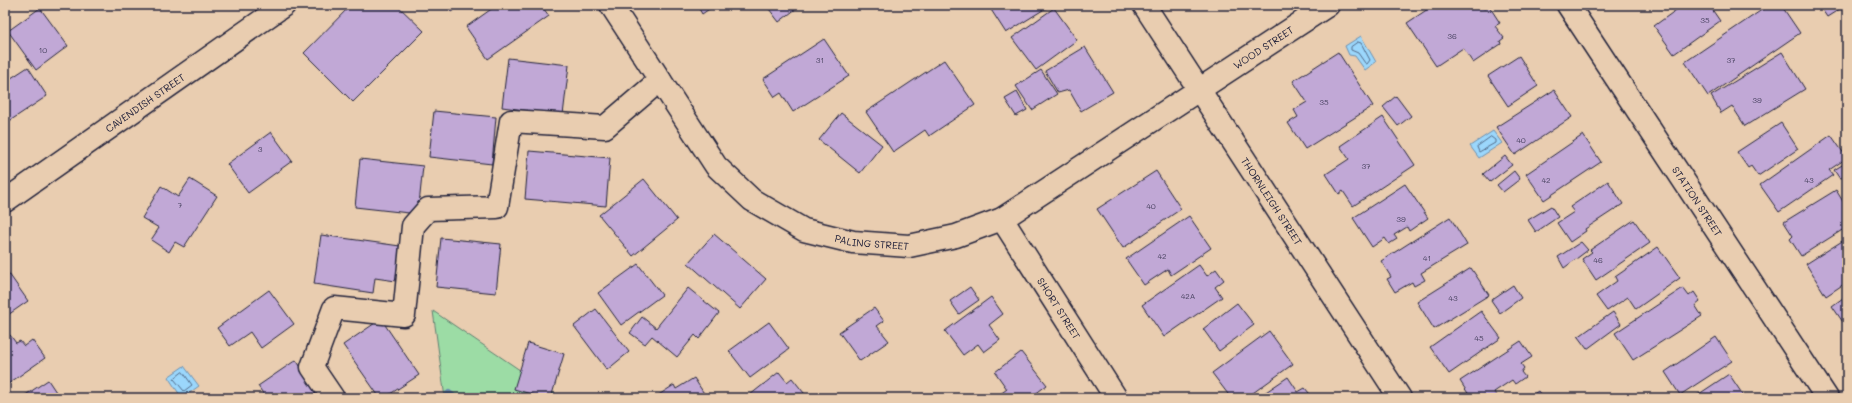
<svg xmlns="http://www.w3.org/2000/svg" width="1852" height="403" font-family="Mali,sans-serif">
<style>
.green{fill:#9cdca5;stroke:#5f7f70}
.water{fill:#9bd7fc;stroke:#6b8faf}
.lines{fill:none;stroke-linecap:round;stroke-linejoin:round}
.shore{stroke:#526a88;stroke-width:1}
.stream{stroke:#6b8faf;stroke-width:8}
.building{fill:#c1a8d6;stroke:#22223b}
.minor-casing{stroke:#22223b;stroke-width:25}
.minor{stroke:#e9cdb0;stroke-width:22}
.labels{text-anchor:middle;stroke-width:3.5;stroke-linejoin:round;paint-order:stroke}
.number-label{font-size:8px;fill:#4a4462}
.street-label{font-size:10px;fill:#22223b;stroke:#e9cdb0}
</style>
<rect width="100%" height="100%" fill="#e9cdb0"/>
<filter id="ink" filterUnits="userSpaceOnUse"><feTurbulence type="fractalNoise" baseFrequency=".025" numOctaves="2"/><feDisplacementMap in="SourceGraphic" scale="8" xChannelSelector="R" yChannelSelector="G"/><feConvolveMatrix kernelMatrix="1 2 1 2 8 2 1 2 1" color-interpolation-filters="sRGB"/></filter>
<g filter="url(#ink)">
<path class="green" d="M 433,311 L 561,398 L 445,398 Z"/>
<g class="water">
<path d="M 1361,36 L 1376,62 L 1365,70 L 1355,56 L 1349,55 L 1345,46 Z"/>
<path d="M 1493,131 L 1502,143 L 1479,158 L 1470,146 Z"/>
<path d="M 184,366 L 199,386 L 182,398 L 168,377 Z"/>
</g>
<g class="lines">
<g class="shore">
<path d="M 1358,42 L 1361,43 L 1370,60 L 1367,64 L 1365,63 L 1358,53 L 1351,50 L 1351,47 Z"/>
<path d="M 1491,137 L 1495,140 L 1495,143 L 1479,152 L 1477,147 Z"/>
<path d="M 183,372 L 192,385 L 184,391 L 174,379 Z"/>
</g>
<path class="stream" d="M 449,394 L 454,398"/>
</g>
<g class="building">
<path d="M 351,5 L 397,5 L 424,31 L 353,102 L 304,53 Z"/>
<path d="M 446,5 L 462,5 L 451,12 Z"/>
<path d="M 497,5 L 541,5 L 549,16 L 488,59 L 466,27 Z"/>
<path d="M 697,5 L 715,5 L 702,14 Z"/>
<path d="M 766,5 L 801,5 L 779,22 Z"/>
<path d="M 988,5 L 1051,5 L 1006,33 Z"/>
<path d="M 1434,5 L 1481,5 L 1484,9 L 1489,6 L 1500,23 L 1495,26 L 1504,38 L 1500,41 L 1501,44 L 1473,63 L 1463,48 L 1436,66 L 1407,23 Z"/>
<path d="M 1683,5 L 1709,5 L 1720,21 L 1674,54 L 1654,26 Z"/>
<path d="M 1769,5 L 1781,5 L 1800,33 L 1708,96 L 1685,62 Z"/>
<path d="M 1819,5 L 1846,5 L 1827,17 Z"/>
<path d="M 40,8 L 68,46 L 36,70 L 8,31 Z"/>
<path d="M 1054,8 L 1077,40 L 1036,70 L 1012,38 Z"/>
<path d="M 824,39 L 849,76 L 793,112 L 781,93 L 775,97 L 763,79 Z"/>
<path d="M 1085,47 L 1113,92 L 1081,111 L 1069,90 L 1058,93 L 1045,71 Z"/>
<path d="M 1338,52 L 1373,106 L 1305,149 L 1288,123 L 1298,117 L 1294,110 L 1307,102 L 1293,81 Z"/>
<path d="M 1782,52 L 1805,89 L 1745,126 L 1732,106 L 1721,113 L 1711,96 Z"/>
<path d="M 1519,56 L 1538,86 L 1508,106 L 1488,76 Z"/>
<path d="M 508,58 L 569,65 L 563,115 L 502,107 Z"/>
<path d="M 944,60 L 975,105 L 929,136 L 925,130 L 893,152 L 866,112 Z"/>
<path d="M 28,67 L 47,96 L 5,124 L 5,82 Z"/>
<path d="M 1041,70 L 1057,94 L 1032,110 L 1016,86 Z"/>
<path d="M 1554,90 L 1572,117 L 1515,155 L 1496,127 Z"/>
<path d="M 1017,92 L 1027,110 L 1016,116 L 1005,99 Z"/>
<path d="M 1396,96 L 1411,116 L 1398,126 L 1383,107 Z"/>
<path d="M 434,111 L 496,117 L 492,164 L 429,157 Z"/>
<path d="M 841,113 L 882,145 L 860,173 L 819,140 Z"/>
<path d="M 1383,117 L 1415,165 L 1353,206 L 1343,191 L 1339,194 L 1326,174 L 1349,159 L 1340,146 Z"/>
<path d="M 1781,123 L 1798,149 L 1758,176 L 1751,166 L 1748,168 L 1737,152 Z"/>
<path d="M 271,132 L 292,161 L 248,193 L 227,164 Z"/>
<path d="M 1583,135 L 1601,162 L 1544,200 L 1526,174 Z"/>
<path d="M 1831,135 L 1847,158 L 1829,170 L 1833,175 L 1779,212 L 1760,185 Z"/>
<path d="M 529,151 L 610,158 L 606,206 L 525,199 Z"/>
<path d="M 1505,156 L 1512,165 L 1490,182 L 1483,174 Z"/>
<path d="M 360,159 L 423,166 L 418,214 L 355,207 Z"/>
<path d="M 1847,162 L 1847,174 L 1840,179 L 1834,170 Z"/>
<path d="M 1156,171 L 1181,209 L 1123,248 L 1097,209 Z"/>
<path d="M 1514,171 L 1520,179 L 1503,192 L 1497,185 Z"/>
<path d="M 190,179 L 217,196 L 184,247 L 175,242 L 169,252 L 151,240 L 159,228 L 142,218 L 161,186 L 178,197 Z"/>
<path d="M 644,179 L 677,220 L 633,256 L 599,215 Z"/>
<path d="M 1608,181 L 1623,204 L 1585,229 L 1586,231 L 1570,242 L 1557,223 L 1574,212 L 1570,207 Z"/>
<path d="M 1405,184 L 1428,218 L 1409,231 L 1407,227 L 1394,235 L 1397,239 L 1389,244 L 1385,238 L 1372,247 L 1353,218 Z"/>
<path d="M 1836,190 L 1847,208 L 1847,227 L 1801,256 L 1790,239 L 1793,236 L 1784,222 Z"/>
<path d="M 1551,206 L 1558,217 L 1536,232 L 1528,220 Z"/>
<path d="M 1189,216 L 1211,248 L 1171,275 L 1168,269 L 1144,285 L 1126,259 Z"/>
<path d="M 1450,217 L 1467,245 L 1421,273 L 1425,280 L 1414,286 L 1412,282 L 1395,292 L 1387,279 L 1391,277 L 1381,261 Z"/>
<path d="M 1634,220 L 1650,243 L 1596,280 L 1582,259 L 1592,252 L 1590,250 Z"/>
<path d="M 714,234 L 766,279 L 740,309 L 688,263 Z"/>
<path d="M 321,235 L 400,246 L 396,281 L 375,278 L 373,293 L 314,284 Z"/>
<path d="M 441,238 L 501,244 L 496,293 L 436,287 Z"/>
<path d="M 1847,238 L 1847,282 L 1826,296 L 1806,264 Z"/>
<path d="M 1581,242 L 1588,250 L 1564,268 L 1558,257 Z"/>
<path d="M 1658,247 L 1680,278 L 1636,309 L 1628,297 L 1607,311 L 1596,296 L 1617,281 L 1615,277 Z"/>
<path d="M 638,264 L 662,295 L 621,325 L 598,293 Z"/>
<path d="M 1199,265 L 1207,276 L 1216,269 L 1224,280 L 1215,287 L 1222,297 L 1164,337 L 1142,305 Z"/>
<path d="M 1471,268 L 1489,295 L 1434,329 L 1417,302 Z"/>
<path d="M 7,271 L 28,301 L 5,317 L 5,272 Z"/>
<path d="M 1513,285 L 1521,298 L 1500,313 L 1491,300 Z"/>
<path d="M 970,287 L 979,300 L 959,314 L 950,301 Z"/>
<path d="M 688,288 L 719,313 L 699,339 L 695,335 L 677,357 L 652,336 L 645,344 L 630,333 L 642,317 L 656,328 Z"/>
<path d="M 1683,288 L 1689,296 L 1694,292 L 1700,301 L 1695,305 L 1702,316 L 1633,360 L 1615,333 Z"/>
<path d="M 269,290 L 294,324 L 261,348 L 250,332 L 230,346 L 217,328 Z"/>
<path d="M 1847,295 L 1847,328 L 1832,306 Z"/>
<path d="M 991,297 L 1003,314 L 989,325 L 1000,340 L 984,352 L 978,344 L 963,355 L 945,331 Z"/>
<path d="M 1237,303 L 1254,325 L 1219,351 L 1203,329 Z"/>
<path d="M 874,308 L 884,321 L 877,326 L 889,341 L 860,361 L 839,332 Z"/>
<path d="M 596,309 L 629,352 L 607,370 L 574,326 Z"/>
<path d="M 1481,311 L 1501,338 L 1449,374 L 1430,347 Z"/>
<path d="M 1613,312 L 1621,324 L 1587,349 L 1578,337 Z"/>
<path d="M 381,319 L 419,375 L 384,398 L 380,398 L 343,345 Z"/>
<path d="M 769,322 L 789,349 L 750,378 L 729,351 Z"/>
<path d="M 1269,331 L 1293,364 L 1246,398 L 1231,398 L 1212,373 Z"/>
<path d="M 10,335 L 16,343 L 20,341 L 24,346 L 32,340 L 45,358 L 5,386 L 5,338 Z"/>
<path d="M 1716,337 L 1732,361 L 1680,395 L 1665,372 Z"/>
<path d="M 1521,341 L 1532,357 L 1521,364 L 1524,368 L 1521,372 L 1525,377 L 1515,384 L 1512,380 L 1494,392 L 1498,398 L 1471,398 L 1460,381 Z"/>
<path d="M 528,343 L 564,354 L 551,398 L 544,398 L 514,389 Z"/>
<path d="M 1021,352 L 1047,385 L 1030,398 L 995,398 L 1007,389 L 995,372 Z"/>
<path d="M 296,360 L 322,398 L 266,398 L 258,386 Z"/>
<path d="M 779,372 L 787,382 L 792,378 L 808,398 L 752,398 L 750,395 Z"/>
<path d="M 1729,374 L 1745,398 L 1693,398 Z"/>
<path d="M 1288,377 L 1298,392 L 1305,388 L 1313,398 L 1257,398 Z"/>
<path d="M 694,378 L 707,398 L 654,398 L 674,385 L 676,389 Z"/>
<path d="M 48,380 L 60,398 L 21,398 Z"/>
<path d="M 1538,391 L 1543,398 L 1528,398 Z"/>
</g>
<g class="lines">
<defs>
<g id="minor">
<path id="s1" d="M 611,5 L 716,166 L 752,200 L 804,230 L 853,242 L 909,246 L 956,236 L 1002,219 L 1328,5"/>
<path id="s2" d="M 1144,5 L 1400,398"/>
<path id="s3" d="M 1568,5 L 1827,398"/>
<path id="s4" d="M 5,201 L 284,5"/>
<path id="s5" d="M 1002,219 L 1116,398"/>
<path d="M 333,398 L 312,367 L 334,308 L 404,315 L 413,226 L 428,209 L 497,207 L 511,121 L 605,127 L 660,80"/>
</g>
</defs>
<use href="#minor" class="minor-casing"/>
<use href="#minor" class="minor"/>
</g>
</g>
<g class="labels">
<g class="number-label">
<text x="1705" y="23">35</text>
<text x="1452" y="39">36</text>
<text x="43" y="53">10</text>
<text x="820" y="63">31</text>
<text x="1731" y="63">37</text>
<text x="1757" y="103">39</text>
<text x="1324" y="105">35</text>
<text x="1521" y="143">40</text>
<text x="260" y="152">3</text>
<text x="1366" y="169">37</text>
<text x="1546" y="183">42</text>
<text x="1809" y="183">43</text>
<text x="180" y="208">7</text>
<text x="1151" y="209">40</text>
<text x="1401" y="222">39</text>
<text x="1162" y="259">42</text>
<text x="1427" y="261">41</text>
<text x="1598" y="263">46</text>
<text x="1188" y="299">42A</text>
<text x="1453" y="301">43</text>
<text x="1479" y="341">45</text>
</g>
<g class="street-label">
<text dy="4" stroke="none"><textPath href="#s1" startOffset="818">WOOD STREET</textPath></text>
<text dy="4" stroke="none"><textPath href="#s4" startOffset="171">CAVENDISH STREET</textPath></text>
<text dy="4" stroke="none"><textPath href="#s2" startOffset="234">THORNLEIGH STREET</textPath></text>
<text dy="4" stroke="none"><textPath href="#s3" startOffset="235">STATION STREET</textPath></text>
<text dy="4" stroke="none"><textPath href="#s1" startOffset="371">PALING STREET</textPath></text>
<text dy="4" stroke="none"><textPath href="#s5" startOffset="106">SHORT STREET</textPath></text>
</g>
</g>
<rect width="1852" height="403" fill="none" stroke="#e9cdb0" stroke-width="20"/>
<rect x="10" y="10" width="1832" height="383" fill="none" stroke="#22223b" stroke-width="1.5" filter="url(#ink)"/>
</svg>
